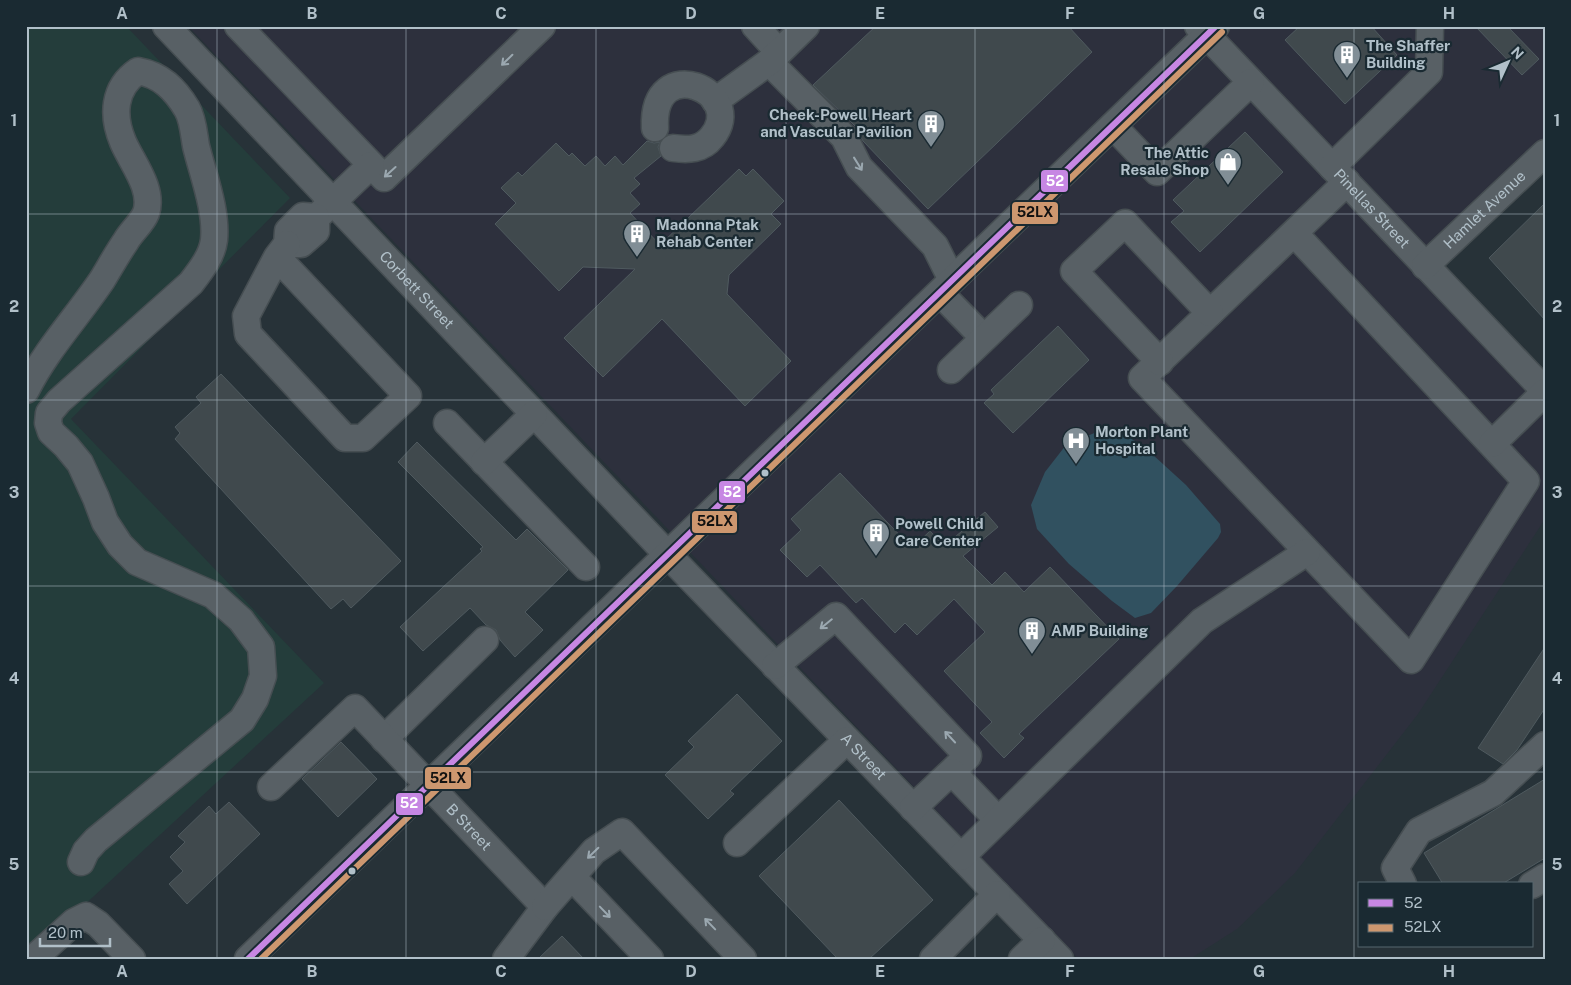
<svg xmlns="http://www.w3.org/2000/svg" width="1571" height="985" font-family="'Public Sans',sans-serif">
<style>
.medical{fill:#2d303d}
.green{fill:#243d3b}
.water{fill:#315160}
.building{fill:#40494d;stroke:#4f5a5f}
.lines{fill:none;stroke-linecap:round;stroke-linejoin:round}
.minor-casing{stroke:#464e52;stroke-width:29}
.minor{stroke:#586065;stroke-width:26}
.bus-1-casing{stroke:#1a2a32;stroke-width:10}
.bus-2-casing{stroke:#1a2a32;stroke-width:10}
.bus-1{stroke:#c787e3;stroke-width:6}
.bus-2{stroke:#cd976f;stroke-width:6}
.oneway{stroke:#9ba8b0}
.grid{fill:none;stroke:#b1c0c9;stroke-width:1;stroke-opacity:0.55}
.bus-dot{fill:#b1c0c9;stroke:#1a2a32;stroke-width:2}
.labels{text-anchor:middle;stroke-width:4.5;stroke-linejoin:round;paint-order:stroke}
.poi-label{font-size:15px;font-weight:bold;fill:#b1c0c9;stroke:#1a2a32;text-anchor:start}
.street-label{font-size:15px;fill:#b1c0c9;stroke:#1a2a32}
.line-badge{stroke:#1a2a32;stroke-width:2}
.badge-label{font-size:14px;text-anchor:middle;font-weight:bold;fill:#fff}
.pale-badge-label{font-size:14px;text-anchor:middle;font-weight:bold;fill:#111}
.neatline{fill:none;stroke:#b1c0c9;stroke-width:2}
.grid-label{font-size:16px;text-anchor:middle;font-weight:bold;fill:#b1c0c9}
</style>
<rect width="100%" height="100%" fill="#273238"/>
<path class="medical" d="M 188,26 L 1545,26 L 1545,138 L 1412,267 L 1545,410 L 1545,519 L 1418,714 L 1295,873 L 1237,929 L 1190,959 L 1078,959 Z"/>
<path class="green" d="M 26,26 L 126,26 L 290,198 L 71,419 L 324,683 L 26,959 Z"/>
<path class="water" d="M 1099,431 L 1124,435 L 1141,444 L 1186,485 L 1220,524 L 1221,532 L 1218,538 L 1177,586 L 1151,613 L 1135,618 L 1112,601 L 1069,564 L 1037,529 L 1031,505 L 1045,472 L 1066,445 Z"/>
<g class="building">
<path d="M 876,26 L 1068,26 L 1092,52 L 928,209 L 863,141 L 855,126 L 813,85 Z"/>
<path d="M 1300,26 L 1371,26 L 1397,55 L 1345,104 L 1285,40 Z"/>
<path d="M 1475,26 L 1507,26 L 1539,59 L 1522,75 Z"/>
<path d="M 1245,132 L 1283,172 L 1200,252 L 1171,222 L 1184,211 L 1173,200 Z"/>
<path d="M 647,141 L 654,143 L 660,142 L 658,147 L 661,156 L 634,178 L 640,184 L 630,193 L 640,204 L 630,213 L 660,245 L 739,169 L 746,176 L 753,169 L 784,201 L 771,214 L 781,224 L 729,275 L 727,294 L 791,361 L 745,406 L 662,319 L 603,377 L 564,338 L 635,269 L 583,267 L 559,291 L 495,224 L 516,203 L 501,188 L 518,172 L 522,176 L 556,143 L 569,156 L 572,153 L 585,166 L 596,156 L 605,166 L 615,156 L 623,165 Z"/>
<path d="M 1545,203 L 1545,320 L 1489,258 Z"/>
<path d="M 1058,326 L 1089,360 L 1013,433 L 984,403 L 994,394 L 991,390 Z"/>
<path d="M 221,374 L 401,561 L 351,608 L 343,599 L 331,609 L 175,439 L 180,433 L 175,427 L 201,403 L 196,397 Z"/>
<path d="M 417,442 L 516,540 L 527,529 L 568,570 L 525,612 L 543,630 L 515,657 L 500,640 L 496,630 L 486,625 L 470,608 L 423,651 L 400,627 L 482,551 L 480,549 L 483,547 L 398,462 Z"/>
<path d="M 840,473 L 912,548 L 930,531 L 944,546 L 985,512 L 998,527 L 963,556 L 992,585 L 1005,572 L 1024,592 L 1050,567 L 1119,639 L 1019,734 L 1024,738 L 1004,758 L 980,733 L 992,722 L 944,671 L 985,632 L 954,599 L 917,635 L 905,623 L 895,633 L 862,598 L 856,603 L 820,565 L 807,577 L 780,550 L 801,530 L 791,519 Z"/>
<path d="M 1545,647 L 1545,708 L 1517,750 L 1503,764 L 1478,748 Z"/>
<path d="M 737,694 L 782,741 L 730,791 L 734,794 L 708,819 L 665,775 L 694,747 L 688,741 Z"/>
<path d="M 341,742 L 377,779 L 338,817 L 302,779 Z"/>
<path d="M 1545,779 L 1545,858 L 1502,884 L 1443,884 L 1424,853 Z"/>
<path d="M 839,800 L 933,900 L 869,959 L 838,959 L 759,876 Z"/>
<path d="M 229,802 L 260,834 L 187,904 L 169,884 L 183,871 L 170,857 L 185,842 L 178,836 L 209,806 L 216,814 Z"/>
<path d="M 562,936 L 584,959 L 538,959 Z"/>
</g>
<g class="lines">
<defs>
<g id="minor">
<path id="s1" d="M 166,26 L 667,554 L 1060,959"/>
<path d="M 238,26 L 384,178 L 542,26"/>
<path d="M 755,26 L 779,52"/>
<path id="s2" d="M 1198,26 L 1545,391"/>
<path d="M 769,62 L 844,137 L 859,167 L 935,246 L 952,280"/>
<path d="M 715,101 L 769,62 L 806,26"/>
<path d="M 1113,126 L 1157,172 L 1251,82"/>
<path d="M 655,128 C 651,50 749,92 712,137 C 702,150 688,150 673,148"/>
<path d="M 1332,167 L 1429,72 L 1430,26"/>
<path d="M 321,213 L 371,165"/>
<path d="M 303,216 L 316,217 L 316,231 L 301,244 L 287,244 L 288,231 Z"/>
<path d="M 1294,233 L 1526,481 L 1411,660 L 1142,378 L 1347,182"/>
<path d="M 277,257 L 246,316 L 248,334 L 345,438 L 363,438 L 408,396 L 277,257 L 287,244"/>
<path id="s3" d="M 1425,266 L 1545,153"/>
<path d="M 940,293 L 984,338"/>
<path d="M 1160,362 L 1074,271 L 1125,223 L 1210,313"/>
<path d="M 951,370 L 1019,305"/>
<path d="M 26,390 C 46,350 77,317 102,280 C 110,267 117,254 126,241 C 131,232 142,223 146,213 C 154,189 132,163 123,142 C 112,116 113,88 138,71 C 161,75 175,89 187,109 C 193,119 194,135 196,146 C 203,175 217,210 214,240 C 212,256 201,270 191,283 L 59,401 L 49,413 L 48,423 L 51,432 L 66,446 L 80,463 L 96,498 L 105,522 L 120,545 L 137,562 L 213,595 L 241,620 L 261,647 L 263,676 L 255,699 L 242,720 L 96,840 L 86,851 L 81,862"/>
<path d="M 447,423 L 586,567"/>
<path d="M 1492,444 L 1545,392"/>
<path d="M 484,462 L 534,414"/>
<path d="M 775,666 L 836,616 L 968,756 L 913,808"/>
<path d="M 384,739 L 485,640"/>
<path d="M 952,772 L 998,820"/>
<path id="s4" d="M 271,787 L 355,708 L 545,907 L 506,959"/>
<path d="M 737,843 L 847,740"/>
<path d="M 961,857 L 1202,621 L 1307,552"/>
<path d="M 572,877 L 650,959"/>
<path d="M 1403,884 L 1395,868 L 1419,831 L 1493,793 L 1545,745"/>
<path d="M 1532,885 L 1545,877"/>
<path d="M 545,907 L 594,851 L 622,832 L 743,959"/>
<path d="M 33,959 L 74,922 L 86,916 L 98,924 L 132,959"/>
<path d="M 248,959 L 1216,26"/>
<path d="M 933,959 L 997,894"/>
<path d="M 1022,959 L 1042,940"/>
</g>
</defs>
<use href="#minor" class="minor-casing"/>
<use href="#minor" class="minor"/>
<defs>
<path id="bus-1" d="M 248,959 L 1216,26"/>
<path id="bus-2" d="M 261,959 L 1222,32"/>
</defs>
<use href="#bus-1" class="bus-1-casing"/>
<use href="#bus-2" class="bus-2-casing"/>
<use href="#bus-1" class="bus-1"/>
<use href="#bus-2" class="bus-2"/>
</g>
<defs><path id="oneway-shaft" d="M-6 0H5M1.5-3L5.5 0L1.5 3" fill="none" stroke-width="1.6" stroke-linecap="round" stroke-linejoin="round" transform="scale(1.25)"/></defs>
<g class="oneway">
<use href="#oneway-shaft" transform="translate(507 60) rotate(136)"/>
<use href="#oneway-shaft" transform="translate(858 164) rotate(58)"/>
<use href="#oneway-shaft" transform="translate(390 172) rotate(138)"/>
<use href="#oneway-shaft" transform="translate(826 624) rotate(141)"/>
<use href="#oneway-shaft" transform="translate(950 737) rotate(-133)"/>
<use href="#oneway-shaft" transform="translate(593 853) rotate(136)"/>
<use href="#oneway-shaft" transform="translate(605 912) rotate(46)"/>
<use href="#oneway-shaft" transform="translate(710 924) rotate(-134)"/>
</g>
<path class="grid" d="M 217,26 L 217,959M 406,26 L 406,959M 596,26 L 596,959M 786,26 L 786,959M 975,26 L 975,959M 1164,26 L 1164,959M 1354,26 L 1354,959M 26,214 L 1545,214M 26,400 L 1545,400M 26,586 L 1545,586M 26,772 L 1545,772"/>
<defs>
<symbol id="building-pin" viewBox="-11 -11 22 30"><path d="M0 17L-7.5 6A9.5 9.5 0 1 1 7.5 6Z" fill="#818e96" stroke="#1a2a32"/><path d="M-4-6H4V6H1V3H-1V6H-4ZM-2.5-4.3h1.7v1.8h-1.7ZM.8-4.3h1.7v1.8H.8ZM-2.5-1h1.7V.8h-1.7ZM.8-1h1.7V.8H.8Z" fill="#fff"/></symbol>
<symbol id="shop-pin" viewBox="-11 -11 22 30"><path d="M0 17L-7.5 6A9.5 9.5 0 1 1 7.5 6Z" fill="#818e96" stroke="#1a2a32"/><path d="M-5-2.5h2.3a2.7 3.5 0 0 1 5.4 0H5L5.5 6h-11ZM-1.5-2.5h3a1.5 2.3 0 0 0-3 0Z" fill="#fff"/></symbol>
<symbol id="hospital-pin" viewBox="-11 -11 22 30"><path d="M0 17L-7.5 6A9.5 9.5 0 1 1 7.5 6Z" fill="#818e96" stroke="#1a2a32"/><path d="M-5-5h3v3.5h4V-5h3V5h-3V1.5h-4V5h-3Z" fill="#fff"/></symbol>
</defs>
<g fill-rule="evenodd">
<use href="#building-pin" x="1331" y="39" width="32" height="43"/>
<use href="#building-pin" x="915" y="108" width="32" height="43"/>
<use href="#shop-pin" x="1212" y="146" width="32" height="43"/>
<use href="#building-pin" x="621" y="218" width="32" height="43"/>
<use href="#hospital-pin" x="1060" y="425" width="32" height="43"/>
<use href="#building-pin" x="860" y="517" width="32" height="43"/>
<use href="#building-pin" x="1016" y="615" width="32" height="43"/>
</g>
<g class="bus-dot">
<circle cx="765" cy="473" r="4.5"/>
<circle cx="352" cy="871" r="4.5"/>
</g>
<g class="labels">
<g class="poi-label">
<text x="1366" y="51">The Shaffer<tspan x="1366" dy="17">Building</tspan></text>
<text x="912" y="120" text-anchor="end">Cheek-Powell Heart<tspan x="912" dy="17">and Vascular Pavilion</tspan></text>
<text x="1209" y="158" text-anchor="end">The Attic<tspan x="1209" dy="17">Resale Shop</tspan></text>
<text x="656" y="230">Madonna Ptak<tspan x="656" dy="17">Rehab Center</tspan></text>
<text x="1095" y="437">Morton Plant<tspan x="1095" dy="17">Hospital</tspan></text>
<text x="895" y="529">Powell Child<tspan x="895" dy="17">Care Center</tspan></text>
<text x="1051" y="636">AMP Building</text>
</g>
<g class="street-label">
<text dy="5" stroke="none"><textPath href="#s2" startOffset="252">Pinellas Street</textPath></text>
<text dy="5" stroke="none"><textPath href="#s3" startOffset="82">Hamlet Avenue</textPath></text>
<text dy="5" stroke="none"><textPath href="#s1" startOffset="364">Corbett Street</textPath></text>
<text dy="5" stroke="none"><textPath href="#s1" startOffset="1010">A Street</textPath></text>
<text dy="5" stroke="none"><textPath href="#s4" startOffset="280">B Street</textPath></text>
</g>
</g>
<g class="line-badge">
<rect x="1040" y="169" width="29" height="24" rx="5" fill="#c787e3"/>
<rect x="1011" y="201" width="48" height="24" rx="5" fill="#cd976f"/>
<rect x="718" y="480" width="28" height="24" rx="5" fill="#c787e3"/>
<rect x="691" y="510" width="47" height="24" rx="5" fill="#cd976f"/>
<rect x="424" y="766" width="48" height="24" rx="5" fill="#cd976f"/>
<rect x="395" y="792" width="29" height="24" rx="5" fill="#c787e3"/>
</g>
<g class="badge-label">
<text x="1055" y="186">52</text>
<text x="732" y="497">52</text>
<text x="409" y="808">52</text>
</g>
<g class="pale-badge-label">
<text x="1035" y="217">52LX</text>
<text x="715" y="526">52LX</text>
<text x="448" y="783">52LX</text>
</g>
<rect width="1571" height="985" fill="none" stroke="#1a2a32" stroke-width="55"/>
<rect x="1358" y="882" width="175" height="65" fill="#1a2a32" stroke="#56666e"/>
<rect x="1368" y="899" width="25" height="8" fill="#c787e3" stroke="#56666e"/>
<text x="1404" y="908" font-size="15" fill="#b1c0c9">52</text>
<rect x="1368" y="924" width="25" height="8" fill="#cd976f" stroke="#56666e"/>
<text x="1404" y="932" font-size="15" fill="#b1c0c9">52LX</text>
<g transform="translate(1508 62) rotate(46)" stroke="#1a2a32" stroke-width="4" paint-order="stroke">
<path d="M0-4L9 19L0 12L-9 19Z" fill="#b1c0c9"/>
<text y="-8" font-size="14" font-weight="bold" text-anchor="middle" fill="#b1c0c9">N</text>
</g>
<path d="M40 938v8h70v-8" fill="none" stroke="#b1c0c9" stroke-width="2.5"/>
<text x="48" y="938" font-size="15" fill="#b1c0c9" stroke="#1a2a32" stroke-width="4" paint-order="stroke">20 m</text>
<rect x="28" y="28" width="1516" height="930" class="neatline"/>
<g class="grid-label">
<text x="122" y="19">A</text>
<text x="312" y="19">B</text>
<text x="501" y="19">C</text>
<text x="691" y="19">D</text>
<text x="880" y="19">E</text>
<text x="1070" y="19">F</text>
<text x="1259" y="19">G</text>
<text x="1449" y="19">H</text>
<text x="14" y="126">1</text>
<text x="1557" y="126">1</text>
<text x="14" y="312">2</text>
<text x="1557" y="312">2</text>
<text x="14" y="498">3</text>
<text x="1557" y="498">3</text>
<text x="14" y="684">4</text>
<text x="1557" y="684">4</text>
<text x="14" y="870">5</text>
<text x="1557" y="870">5</text>
<text x="122" y="977">A</text>
<text x="312" y="977">B</text>
<text x="501" y="977">C</text>
<text x="691" y="977">D</text>
<text x="880" y="977">E</text>
<text x="1070" y="977">F</text>
<text x="1259" y="977">G</text>
<text x="1449" y="977">H</text>
</g>
</svg>
